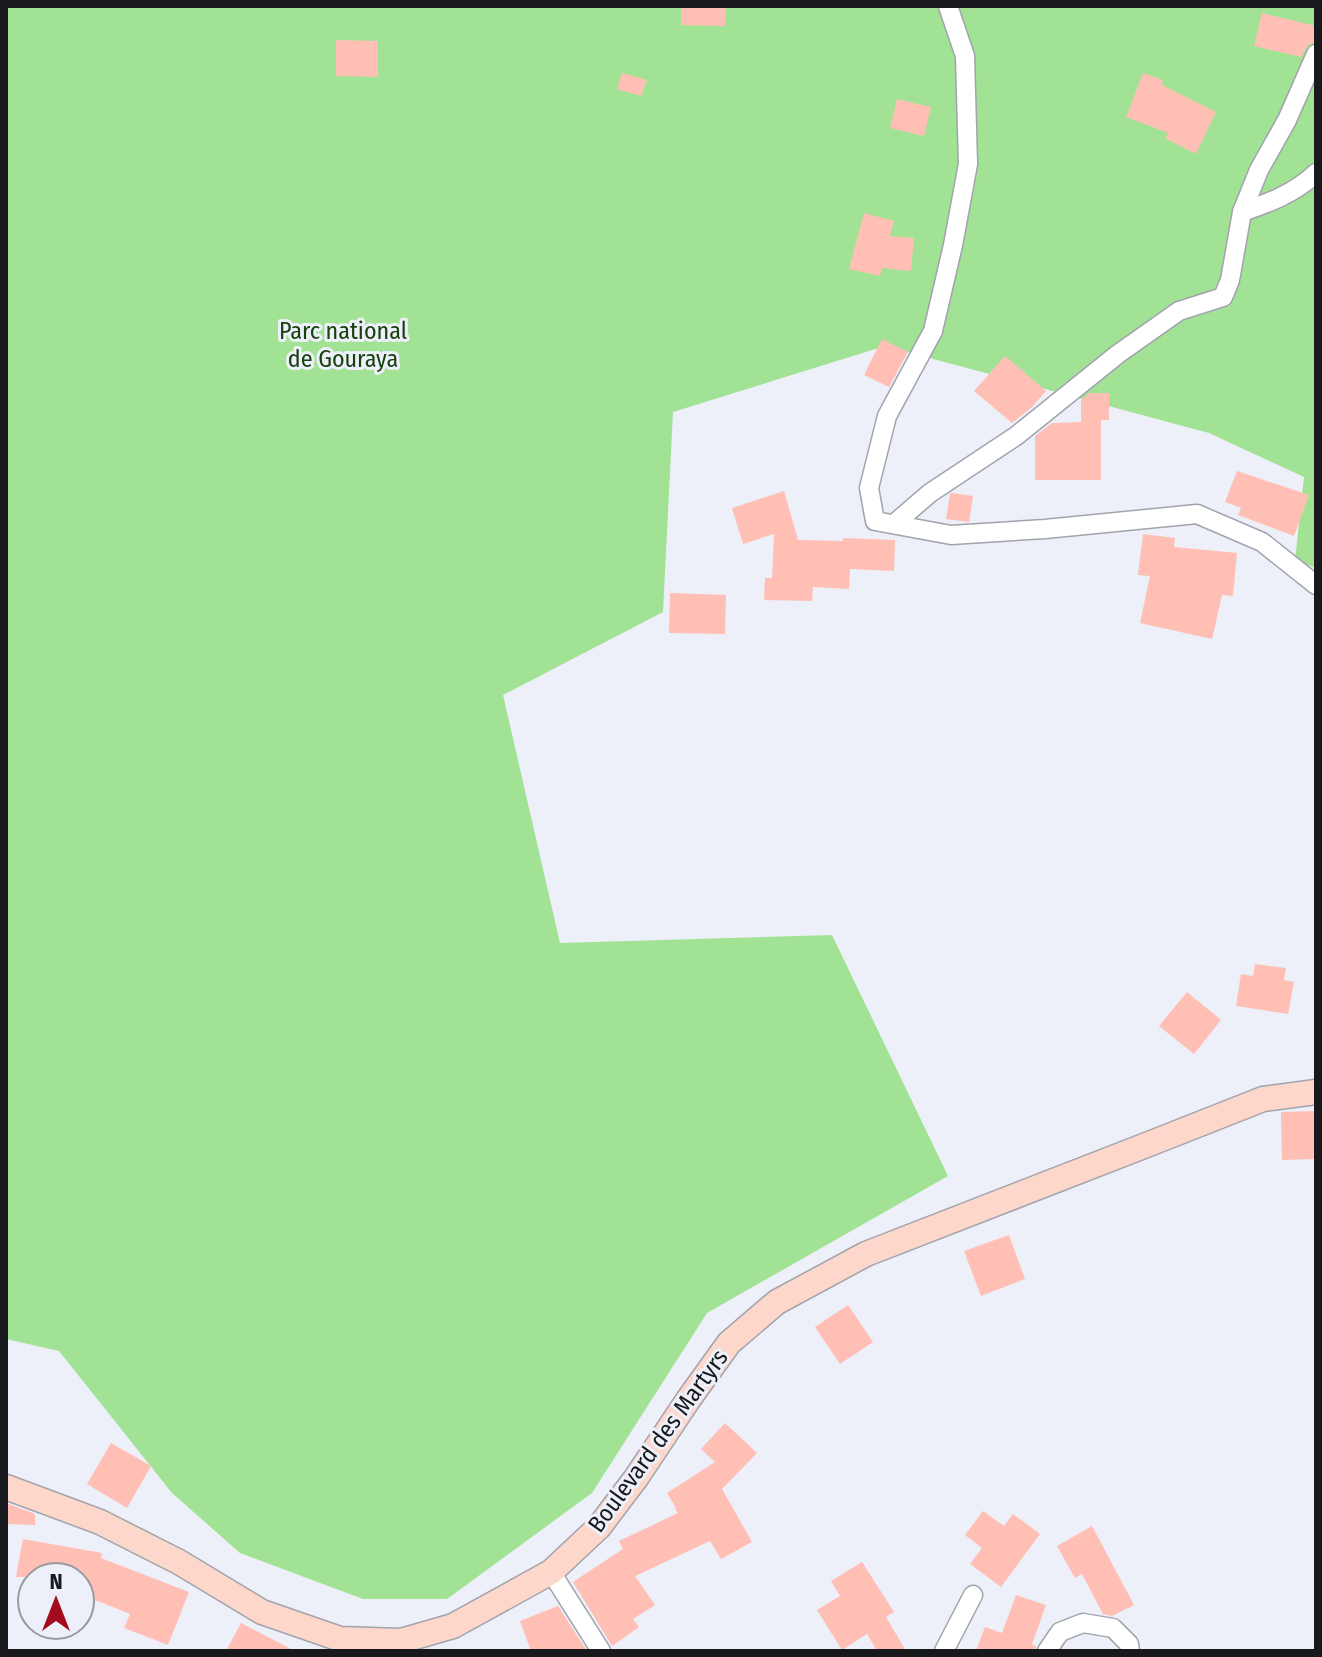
<svg xmlns="http://www.w3.org/2000/svg" width="1322" height="1657" font-family="'Fira Sans Condensed',sans-serif">
<style>
.green{fill:#a2e294}
.building{fill:#ffbfb4}
.lines{fill:none;stroke-linecap:round;stroke-linejoin:round}
.street-casing{stroke:#a1a3ad;stroke-width:21}
.secondary-casing{stroke:#a1a3ad;stroke-width:27}
.street{stroke:#fff;stroke-width:18}
.secondary{stroke:#fcd7ca;stroke-width:24}
.labels{text-anchor:middle;stroke-width:6;stroke-linejoin:round;paint-order:stroke}
.park-label{font-size:24px;fill:#17410d;stroke:#edeff9}
.street-label{font-size:24px;fill:#18191c;stroke:#edeff9}
</style>
<rect width="100%" height="100%" fill="#edeff9"/>
<path class="green" d="M 6,6 L 1316,6 L 1316,568 L 1295,560 L 1304,477 L 1209,433 L 885,346 L 673,412 L 663,612 L 503,695 L 560,943 L 832,935 L 948,1176 L 707,1313 L 592,1493 L 447,1599 L 363,1599 L 240,1553 L 172,1493 L 59,1351 L 6,1339 Z"/>
<g class="building">
<path d="M 681,6 L 726,6 L 725,26 L 681,25 Z"/>
<path d="M 1262,13 L 1316,26 L 1314,42 L 1308,45 L 1301,57 L 1254,46 Z"/>
<path d="M 336,40 L 378,41 L 378,77 L 336,76 Z"/>
<path d="M 622,73 L 647,80 L 641,96 L 617,89 Z"/>
<path d="M 1143,73 L 1163,80 L 1162,85 L 1216,112 L 1196,154 L 1165,138 L 1168,133 L 1126,117 Z"/>
<path d="M 897,99 L 931,107 L 924,136 L 890,128 Z"/>
<path d="M 864,213 L 894,221 L 890,236 L 914,238 L 911,271 L 882,268 L 880,276 L 849,269 Z"/>
<path d="M 882,339 L 908,352 L 889,387 L 864,375 Z"/>
<path d="M 1005,356 L 1046,391 L 1032,407 L 1012,423 L 974,391 Z"/>
<path d="M 1089,393 L 1109,393 L 1109,420 L 1101,420 L 1101,480 L 1035,480 L 1035,436 L 1052,423 L 1081,422 L 1081,400 Z"/>
<path d="M 1237,471 L 1309,495 L 1294,536 L 1238,515 L 1241,508 L 1225,502 Z"/>
<path d="M 784,491 L 798,540 L 843,541 L 843,538 L 895,540 L 894,571 L 850,569 L 849,589 L 813,587 L 812,601 L 764,600 L 765,578 L 772,578 L 774,534 L 743,544 L 732,508 Z"/>
<path d="M 952,493 L 973,496 L 969,522 L 946,519 L 950,494 Z"/>
<path d="M 1143,534 L 1175,538 L 1174,547 L 1237,553 L 1233,596 L 1222,595 L 1212,639 L 1140,623 L 1150,576 L 1138,575 Z"/>
<path d="M 670,593 L 726,595 L 725,634 L 669,633 Z"/>
<path d="M 1255,964 L 1286,968 L 1284,980 L 1294,982 L 1288,1014 L 1236,1006 L 1241,974 L 1253,976 Z"/>
<path d="M 1187,992 L 1221,1020 L 1194,1054 L 1159,1026 Z"/>
<path d="M 1316,1111 L 1316,1159 L 1282,1160 L 1281,1112 Z"/>
<path d="M 1009,1235 L 1025,1279 L 981,1296 L 964,1251 Z"/>
<path d="M 848,1305 L 873,1342 L 840,1364 L 815,1327 Z"/>
<path d="M 725,1423 L 757,1453 L 722,1489 L 752,1542 L 721,1559 L 710,1541 L 635,1576 L 655,1605 L 633,1619 L 639,1627 L 612,1646 L 573,1582 L 623,1549 L 619,1541 L 678,1513 L 675,1509 L 676,1508 L 667,1493 L 715,1462 L 701,1449 Z"/>
<path d="M 111,1443 L 151,1466 L 127,1508 L 87,1484 Z"/>
<path d="M 6,1503 L 35,1514 L 35,1525 L 6,1524 Z"/>
<path d="M 983,1511 L 1004,1526 L 1013,1514 L 1040,1534 L 1001,1587 L 970,1564 L 982,1548 L 965,1535 Z"/>
<path d="M 1092,1526 L 1134,1605 L 1112,1616 L 1103,1614 L 1082,1574 L 1075,1578 L 1057,1546 Z"/>
<path d="M 23,1539 L 102,1553 L 101,1558 L 189,1592 L 168,1645 L 124,1628 L 130,1614 L 98,1601 L 80,1598 L 80,1577 L 16,1577 Z"/>
<path d="M 862,1562 L 894,1612 L 886,1617 L 906,1651 L 877,1651 L 867,1634 L 842,1650 L 817,1610 L 840,1596 L 831,1581 Z"/>
<path d="M 1016,1595 L 1046,1605 L 1032,1644 L 1036,1646 L 1035,1651 L 976,1651 L 985,1627 L 1002,1633 Z"/>
<path d="M 558,1606 L 587,1651 L 531,1651 L 520,1621 Z"/>
<path d="M 241,1623 L 295,1651 L 226,1651 Z"/>
</g>
<g class="lines">
<defs>
<g id="street">
<path d="M 948,6 L 965,56 L 968,164 L 953,245 L 933,331 L 887,416 L 869,488 L 875,521 L 951,535 L 1045,529 L 1197,514 L 1262,542 L 1316,585"/>
<path d="M 1242,212 C 1269,203 1295,193 1316,173"/>
<path d="M 894,524 L 930,493 L 1016,436 L 1118,354 L 1179,311 L 1223,297 L 1230,280 L 1242,212 L 1259,170 L 1287,120 L 1316,54"/>
<path d="M 555,1568 L 551,1572 L 601,1651"/>
<path d="M 944,1651 L 973,1595"/>
<path d="M 1047,1651 L 1060,1632 L 1083,1623 L 1113,1628 L 1129,1644 L 1130,1651"/>
</g>
<path id="secondary" d="M 6,1487 L 100,1522 L 179,1562 L 262,1612 L 340,1639 L 401,1641 L 453,1626 L 551,1572 L 599,1527 L 636,1478 L 688,1400 L 729,1343 L 777,1302 L 866,1254 L 1149,1144 L 1263,1099 L 1316,1092"/>
</defs>
<use href="#street" class="street-casing"/>
<use href="#secondary" class="secondary-casing"/>
<use href="#street" class="street"/>
<use href="#secondary" class="secondary"/>
</g>
<g class="labels">
<g class="park-label">
<text x="343" y="339">Parc national<tspan x="343" dy="28">de Gouraya</tspan></text>
</g>
<g class="street-label">
<text transform="translate(658 1441) rotate(-54)" y="8">Boulevard des Martyrs</text>
</g>
</g>
<rect width="1322" height="1657" fill="none" stroke="#18191c" stroke-width="16"/>
<g transform="translate(56 1601)"><circle r="38" fill="#edeff9" stroke="#9899a1" stroke-width="2"/>
<path d="M0-6L14 30L0 20L-14 30Z" fill="#a50b1e"/>
<text y="-12" font-size="22" font-weight="bold" text-anchor="middle" fill="#18191c">N</text>
</g>
</svg>
